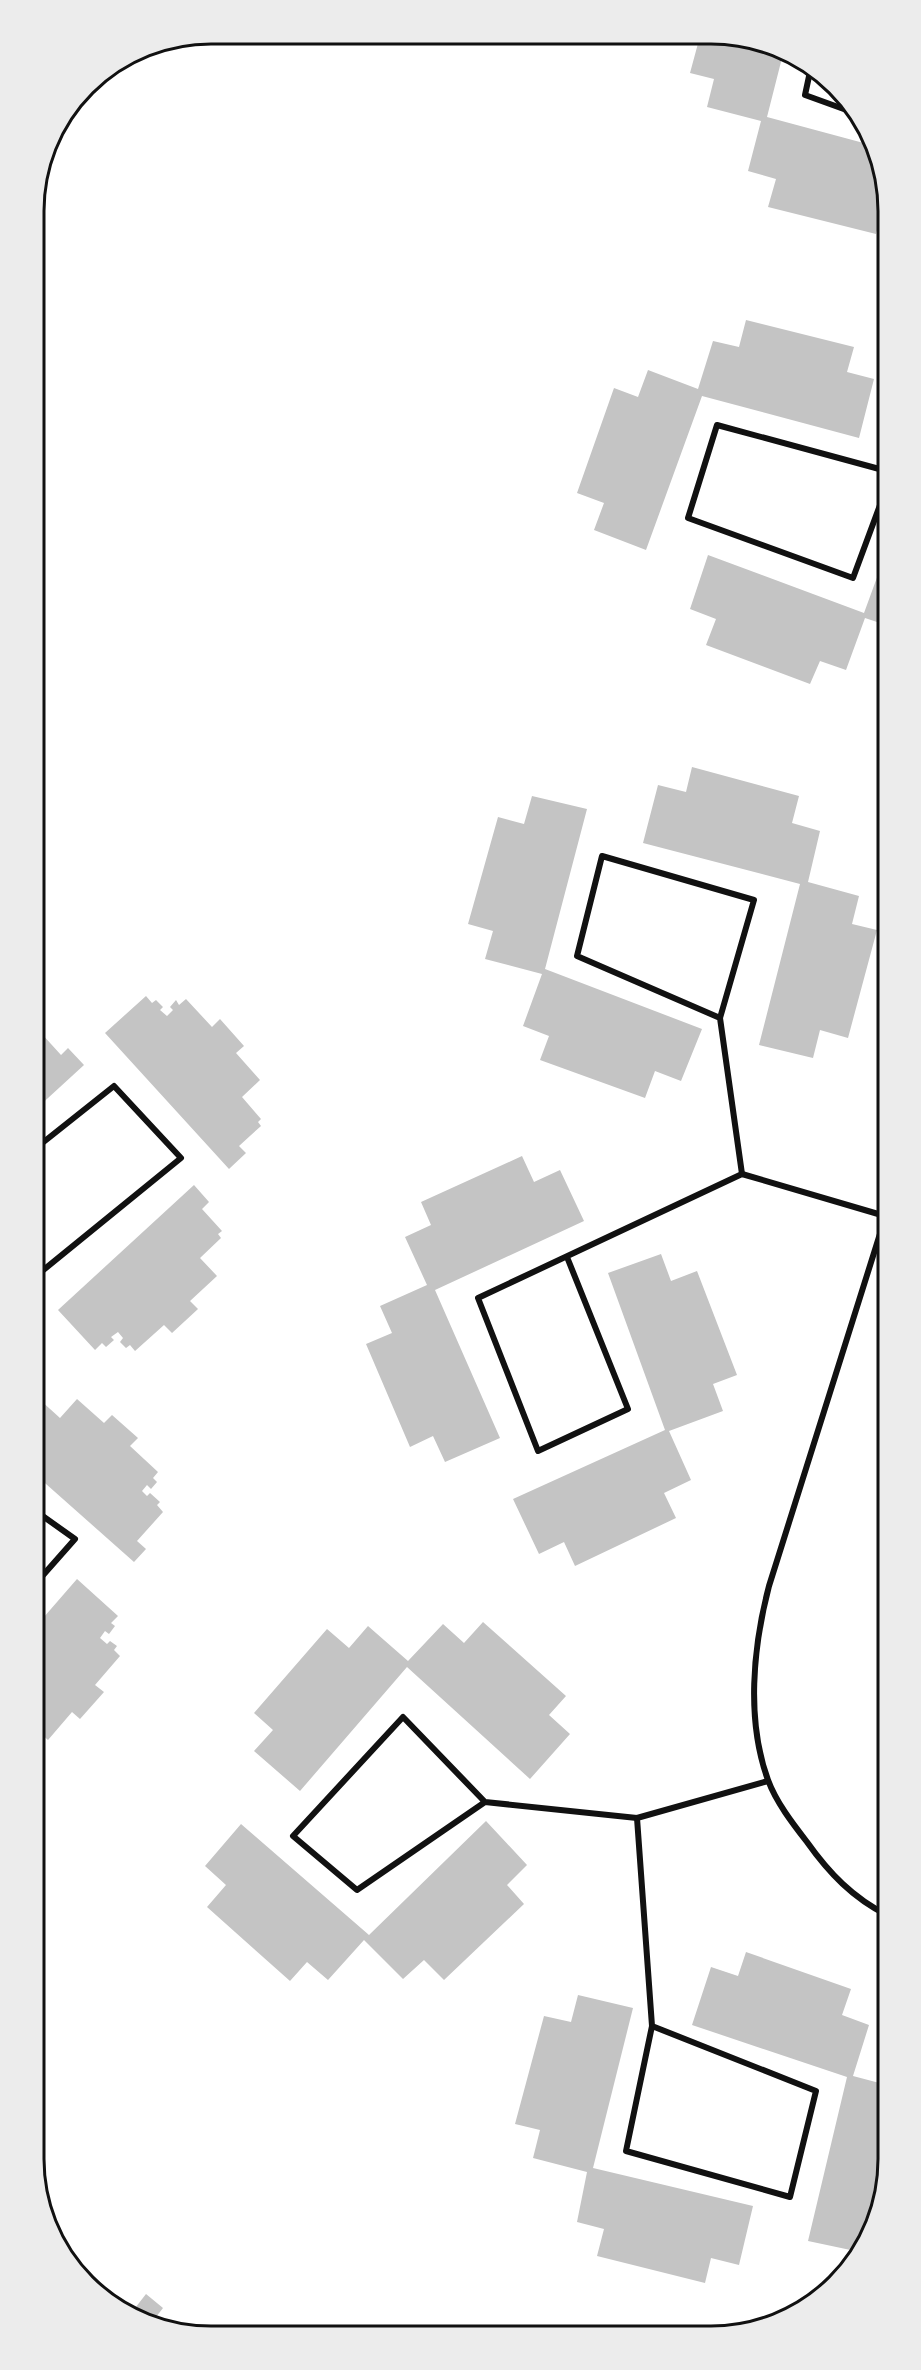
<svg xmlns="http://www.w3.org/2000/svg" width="921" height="2370" font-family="'Roboto Serif',serif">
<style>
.building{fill:#c4c4c4}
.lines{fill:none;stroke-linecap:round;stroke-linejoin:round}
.minor{stroke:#111;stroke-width:6}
.rim{fill:none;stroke:#111;stroke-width:3}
</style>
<rect width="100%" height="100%" fill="#fff"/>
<g class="building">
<path d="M 700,36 L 745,36 L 784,50 L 767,117 L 871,145 L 882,165 L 882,211 L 876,234 L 768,207 L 776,179 L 748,171 L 761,121 L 707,107 L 714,79 L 690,73 Z"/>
<path d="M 746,320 L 854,347 L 847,372 L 874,379 L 859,438 L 702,396 L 646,550 L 594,530 L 604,503 L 577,493 L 614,388 L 638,397 L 648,370 L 698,389 L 713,341 L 739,347 Z"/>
<path d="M 708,555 L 864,613 L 883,561 L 883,624 L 865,618 L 846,670 L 820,661 L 810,684 L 706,645 L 716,619 L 690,609 Z"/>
<path d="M 692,767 L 799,796 L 792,823 L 820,831 L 808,882 L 859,896 L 852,924 L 877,930 L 848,1038 L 820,1030 L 813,1058 L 759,1045 L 800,884 L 643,843 L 658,785 L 686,792 Z"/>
<path d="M 532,796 L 587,809 L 545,969 L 702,1029 L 681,1081 L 655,1071 L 645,1098 L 540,1060 L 549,1036 L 523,1026 L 542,974 L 485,959 L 493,931 L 468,924 L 498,817 L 524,824 Z"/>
<path d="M 146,996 L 152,1003 L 156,1000 L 163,1007 L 160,1010 L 167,1016 L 173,1010 L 170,1007 L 176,1000 L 179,1005 L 186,999 L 212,1027 L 220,1019 L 244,1046 L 236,1053 L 260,1080 L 242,1097 L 261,1119 L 258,1122 L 261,1126 L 239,1146 L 246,1153 L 229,1169 L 105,1033 Z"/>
<path d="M 41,1033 L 61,1055 L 68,1048 L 84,1065 L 36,1109 L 36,1035 L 38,1036 Z"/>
<path d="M 522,1156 L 534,1182 L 560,1170 L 584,1221 L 435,1290 L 500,1438 L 445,1462 L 433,1436 L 410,1447 L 366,1344 L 392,1333 L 380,1306 L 427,1285 L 405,1237 L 431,1225 L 421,1202 Z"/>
<path d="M 194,1185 L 209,1202 L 202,1209 L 222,1231 L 218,1234 L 221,1238 L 200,1258 L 217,1276 L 190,1301 L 198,1309 L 172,1333 L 164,1325 L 135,1351 L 130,1345 L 126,1348 L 120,1342 L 123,1338 L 118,1332 L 111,1337 L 114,1340 L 106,1347 L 102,1343 L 95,1350 L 58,1310 Z"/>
<path d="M 661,1254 L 671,1281 L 697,1271 L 737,1375 L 713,1384 L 723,1411 L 669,1431 L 691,1480 L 664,1493 L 676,1518 L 575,1566 L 564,1542 L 539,1554 L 513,1499 L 665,1430 L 608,1273 Z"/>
<path d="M 39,1399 L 60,1418 L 77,1399 L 104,1423 L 112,1415 L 138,1438 L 130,1446 L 158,1472 L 153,1478 L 157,1482 L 151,1489 L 147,1485 L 142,1491 L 147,1496 L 150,1493 L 160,1502 L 157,1505 L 163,1512 L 137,1541 L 146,1549 L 134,1562 L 37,1476 Z"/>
<path d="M 77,1579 L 118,1616 L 111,1623 L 115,1626 L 109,1634 L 105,1631 L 100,1638 L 107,1644 L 110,1641 L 117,1646 L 114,1650 L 120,1656 L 95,1685 L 104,1692 L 80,1719 L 72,1712 L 48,1740 L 38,1731 L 37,1625 Z"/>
<path d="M 483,1622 L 566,1696 L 549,1715 L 570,1734 L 530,1779 L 407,1667 L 300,1791 L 254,1751 L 273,1730 L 254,1713 L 327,1629 L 349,1648 L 368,1626 L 408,1661 L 443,1624 L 464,1643 Z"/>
<path d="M 486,1821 L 527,1865 L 507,1885 L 524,1904 L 444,1980 L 424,1960 L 403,1979 L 364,1940 L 328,1980 L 307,1962 L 290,1981 L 207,1907 L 226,1885 L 205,1866 L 241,1824 L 369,1935 Z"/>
<path d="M 746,1952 L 851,1989 L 842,2015 L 869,2025 L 853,2076 L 887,2085 L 888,2171 L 878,2217 L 874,2226 L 869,2225 L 860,2252 L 808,2241 L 847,2077 L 692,2025 L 711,1967 L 738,1976 Z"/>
<path d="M 578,1995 L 633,2008 L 593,2168 L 753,2206 L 739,2265 L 711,2258 L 705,2283 L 597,2256 L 604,2229 L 577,2222 L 587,2172 L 533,2158 L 540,2130 L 515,2124 L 544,2016 L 571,2022 Z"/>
<path d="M 146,2294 L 163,2308 L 156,2317 L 173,2332 L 132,2312 Z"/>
</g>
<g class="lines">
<g class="minor">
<path d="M 811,67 L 805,95 L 852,112"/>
<path d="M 883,470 L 717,425 L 688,518 L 853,578 L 883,497"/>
<path d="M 720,1018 L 754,900 L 602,856 L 577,956 L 720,1018 L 742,1174"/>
<path d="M 36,1148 L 114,1086 L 181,1158 L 36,1276"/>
<path d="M 885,1218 L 769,1586 C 753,1647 746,1720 768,1780 C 776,1802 793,1824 807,1842 C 829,1873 853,1898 887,1915"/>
<path d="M 567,1257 L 628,1409 L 538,1451 L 478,1298 L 742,1174 L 885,1216"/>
<path d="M 37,1512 L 75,1539 L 37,1582"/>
<path d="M 485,1802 L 403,1717 L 293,1836 L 357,1890 L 485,1802 L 637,1818"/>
<path d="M 652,2026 L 816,2091 L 790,2197 L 626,2151 L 652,2026 L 637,1818 L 768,1781"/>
</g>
</g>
<path d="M0 0H921V2370H0ZM211 44H711A167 167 0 0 1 878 211V2159A167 167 0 0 1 711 2326H211A167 167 0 0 1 44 2159V211A167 167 0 0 1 211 44Z" fill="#ececec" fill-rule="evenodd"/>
<path class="rim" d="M211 44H711A167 167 0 0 1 878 211V2159A167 167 0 0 1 711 2326H211A167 167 0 0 1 44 2159V211A167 167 0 0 1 211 44Z"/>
</svg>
